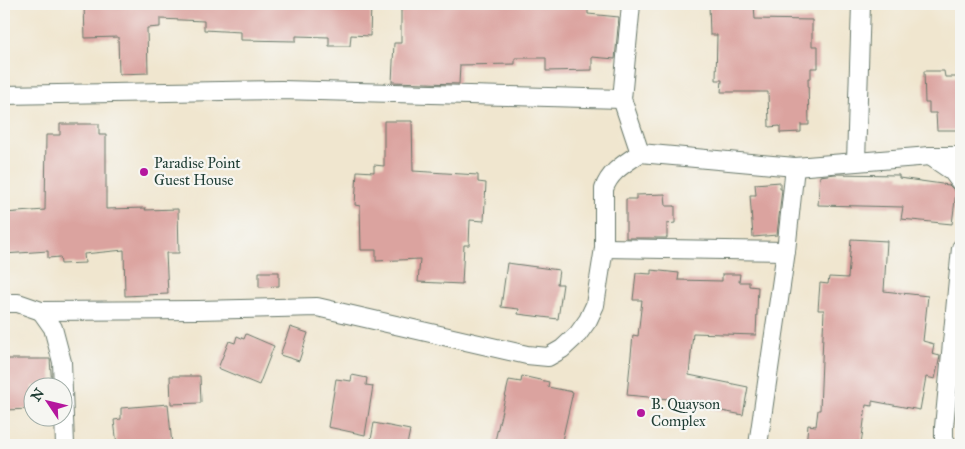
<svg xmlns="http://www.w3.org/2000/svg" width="965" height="449" font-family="'IM FELL Great Primer',serif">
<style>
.building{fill:#dba39f}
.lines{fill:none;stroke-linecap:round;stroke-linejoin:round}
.street-casing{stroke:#68786a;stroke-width:20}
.street{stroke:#fff;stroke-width:18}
.poi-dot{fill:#b5179e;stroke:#f6f6f2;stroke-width:2}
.labels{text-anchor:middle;stroke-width:4.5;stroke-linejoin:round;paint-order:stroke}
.poi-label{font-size:15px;fill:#1f3d34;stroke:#f6f6f2;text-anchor:start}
</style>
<rect width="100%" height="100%" fill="#f6f6f2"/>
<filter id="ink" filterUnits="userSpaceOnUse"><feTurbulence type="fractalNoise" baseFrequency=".02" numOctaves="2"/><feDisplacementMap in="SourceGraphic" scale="10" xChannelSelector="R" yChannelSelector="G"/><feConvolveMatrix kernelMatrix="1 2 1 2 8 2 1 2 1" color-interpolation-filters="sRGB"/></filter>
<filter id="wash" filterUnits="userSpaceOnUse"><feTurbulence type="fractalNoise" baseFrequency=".0096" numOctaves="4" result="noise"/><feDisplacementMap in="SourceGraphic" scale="20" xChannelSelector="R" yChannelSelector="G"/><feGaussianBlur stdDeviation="1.12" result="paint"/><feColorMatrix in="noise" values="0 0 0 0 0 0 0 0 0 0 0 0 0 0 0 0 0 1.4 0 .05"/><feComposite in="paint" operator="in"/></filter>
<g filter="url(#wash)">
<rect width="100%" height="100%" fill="#f0e6cf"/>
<g id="blocks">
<g class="building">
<path d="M 84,4 L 371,4 L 370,36 L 351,35 L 350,46 L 329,46 L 329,37 L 296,36 L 296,41 L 241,40 L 241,32 L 204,30 L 204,21 L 160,19 L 160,27 L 147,28 L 148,73 L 119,74 L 118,37 L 85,38 Z"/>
<path d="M 401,4 L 588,4 L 588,14 L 619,17 L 615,59 L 592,57 L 592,70 L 546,71 L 546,58 L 515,58 L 515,64 L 460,65 L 459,84 L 392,82 L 394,43 L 401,43 Z"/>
<path d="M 709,4 L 754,4 L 755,19 L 812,20 L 812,46 L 818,46 L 818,68 L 811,68 L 811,78 L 808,78 L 809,125 L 801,125 L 801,132 L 780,133 L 780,126 L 769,127 L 768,92 L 721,92 L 722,80 L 716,80 L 717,35 L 710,35 Z"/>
<path d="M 924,71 L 944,71 L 945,77 L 961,77 L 961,130 L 937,130 L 936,113 L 929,113 L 929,103 L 925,103 Z"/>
<path d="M 384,121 L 412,121 L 413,171 L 478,175 L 478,182 L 486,183 L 484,221 L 470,220 L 469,245 L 464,245 L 462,284 L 418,282 L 420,259 L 376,261 L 376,250 L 361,250 L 360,206 L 355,205 L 357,171 L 374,172 L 374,165 L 384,166 Z"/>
<path d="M 60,124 L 99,124 L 99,135 L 106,135 L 106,209 L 146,208 L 145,210 L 178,209 L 179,253 L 166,253 L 168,294 L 125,296 L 124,250 L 84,254 L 85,263 L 61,264 L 60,257 L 48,258 L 48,251 L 4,254 L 4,213 L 45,210 L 46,135 L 60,135 Z"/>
<path d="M 835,174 L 899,175 L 899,178 L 949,185 L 956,192 L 952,224 L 901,219 L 903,207 L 818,205 L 820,176 Z"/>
<path d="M 780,182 L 780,189 L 782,189 L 777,235 L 753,237 L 750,195 L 756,195 L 755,184 Z"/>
<path d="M 665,194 L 666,206 L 675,206 L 675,223 L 667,224 L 667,238 L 626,238 L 626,199 L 636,199 L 636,195 Z"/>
<path d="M 851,239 L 887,241 L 884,291 L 928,296 L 923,341 L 934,344 L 932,354 L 940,356 L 935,379 L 926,377 L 920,410 L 872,401 L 872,406 L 866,405 L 861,445 L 806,445 L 808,425 L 816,426 L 818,410 L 820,410 L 824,310 L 818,310 L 820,283 L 828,284 L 829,277 L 848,278 Z"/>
<path d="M 507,263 L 559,270 L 557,284 L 563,284 L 558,319 L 518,314 L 519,309 L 501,307 Z"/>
<path d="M 651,270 L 679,273 L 678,280 L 722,281 L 722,274 L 740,274 L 739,282 L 749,282 L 749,286 L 758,287 L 756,335 L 693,333 L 689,375 L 748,387 L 743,415 L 690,405 L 691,401 L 627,395 L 633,335 L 638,336 L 642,300 L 633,300 L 636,273 L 651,274 Z"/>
<path d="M 259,272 L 279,272 L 279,286 L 259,287 Z"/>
<path d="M 290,327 L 308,333 L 299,361 L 280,355 Z"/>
<path d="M 246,334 L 274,346 L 259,385 L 218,368 L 229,341 L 235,343 L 237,336 L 244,339 Z"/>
<path d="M 4,359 L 50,359 L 52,386 L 32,386 L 32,409 L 4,410 Z"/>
<path d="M 352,375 L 367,378 L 366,385 L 373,386 L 365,435 L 328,427 L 336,379 L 351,381 Z"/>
<path d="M 170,376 L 200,376 L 201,403 L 171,404 Z"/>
<path d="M 522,376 L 549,382 L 548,387 L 573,392 L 561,445 L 494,445 L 509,380 L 521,382 Z"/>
<path d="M 168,404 L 172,445 L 117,445 L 114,420 L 121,419 L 121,408 Z"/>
<path d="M 374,423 L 410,430 L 407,445 L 370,445 Z"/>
</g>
</g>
</g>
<g filter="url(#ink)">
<use href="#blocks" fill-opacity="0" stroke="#68786a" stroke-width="1"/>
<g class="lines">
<defs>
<g id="street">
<path d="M 4,95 L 281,90 L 622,99"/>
<path d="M 640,153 L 795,167 L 930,156 L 961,156"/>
<path d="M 930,156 L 952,171 L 961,183"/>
<path d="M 856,161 L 861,4"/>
<path d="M 604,248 L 786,251"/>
<path d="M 4,303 L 18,303 L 41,311 L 198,310 L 317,307 L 527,355 L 548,357 L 562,349 L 578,334 L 588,320 L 595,305 L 604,248 L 604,189 C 610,171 626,163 640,153 L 622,99 L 631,4"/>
<path d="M 41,311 L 53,328 L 62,362 L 65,445"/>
<path d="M 758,445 L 786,251 L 795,167"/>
<path d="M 948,445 L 944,439 L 944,427 L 961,248"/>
</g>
</defs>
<use href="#street" class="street-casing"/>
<use href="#street" class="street"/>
</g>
</g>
<g class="poi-dot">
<circle cx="144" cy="172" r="5"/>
<circle cx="641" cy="413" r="5"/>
</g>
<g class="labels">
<g class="poi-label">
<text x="154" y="168">Paradise Point<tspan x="154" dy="17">Guest House</tspan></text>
<text x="651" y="409">B. Quayson<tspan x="651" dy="17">Complex</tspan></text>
</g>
</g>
<rect width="965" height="449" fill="none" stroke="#f6f6f2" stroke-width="20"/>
<g transform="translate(48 402) rotate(305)"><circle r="24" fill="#f6f6f2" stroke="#a0aca6"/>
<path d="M0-4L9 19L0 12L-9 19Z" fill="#b5179e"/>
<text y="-8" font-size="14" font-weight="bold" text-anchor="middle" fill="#1f3d34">N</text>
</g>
</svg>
